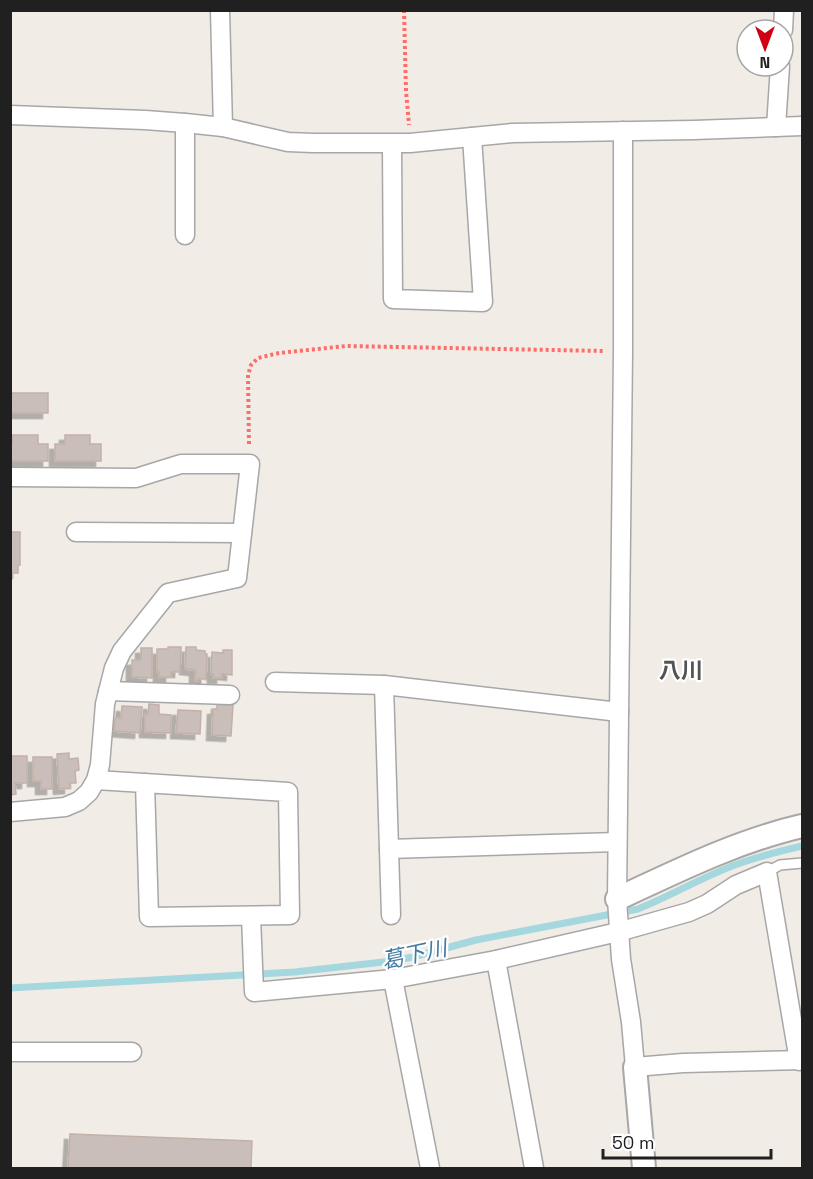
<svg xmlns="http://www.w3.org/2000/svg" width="813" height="1179" font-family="'Space Grotesk','Noto Sans JP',sans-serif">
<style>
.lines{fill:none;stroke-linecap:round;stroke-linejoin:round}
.stream{stroke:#a5d7df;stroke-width:7}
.building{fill:#c9beb9;stroke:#c3b1a7;stroke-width:1.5;filter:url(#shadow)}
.service-casing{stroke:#a7a7a7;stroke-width:12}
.minor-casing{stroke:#a7a7a7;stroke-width:21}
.tertiary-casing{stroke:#a7a7a7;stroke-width:26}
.path{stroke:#fe6d69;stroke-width:4;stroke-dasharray:3 3;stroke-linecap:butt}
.service{stroke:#fff;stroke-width:9}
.minor{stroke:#fff;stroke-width:18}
.tertiary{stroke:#fff;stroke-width:22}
.labels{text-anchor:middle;stroke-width:4.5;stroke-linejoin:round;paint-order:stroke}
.neighbourhood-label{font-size:22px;font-weight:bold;fill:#535353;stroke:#fff}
.water-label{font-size:22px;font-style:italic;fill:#427aa3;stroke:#fff}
</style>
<defs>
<filter id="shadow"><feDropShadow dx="-5.5" dy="5.5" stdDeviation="0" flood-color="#0004"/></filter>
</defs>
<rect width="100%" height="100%" fill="#f1ece6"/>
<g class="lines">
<path class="stream" d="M 10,988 L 295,972 L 392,961 L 413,957 L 476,940 L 638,909 C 671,896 702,877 735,865 C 757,857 780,851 802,846"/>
</g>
<g class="building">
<rect x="10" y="393" width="38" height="20"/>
<path d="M 12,435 L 38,435 L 38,444 L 48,444 L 48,461 L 10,461 L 10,444 L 12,444 Z"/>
<path d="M 65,435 L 90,435 L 90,444 L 101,444 L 101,461 L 55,461 L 55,444 L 65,444 Z"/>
<path d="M 10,532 L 20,532 L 20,565 L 18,565 L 18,573 L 10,573 Z"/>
<path d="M 168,647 L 181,647 L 180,672 L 171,672 L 171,677 L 159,677 L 159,672 L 157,672 L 157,649 L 168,649 Z"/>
<path d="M 186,647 L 196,647 L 196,650 L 205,651 L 205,654 L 207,654 L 206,679 L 198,679 L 198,681 L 195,681 L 195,670 L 185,669 Z"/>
<path d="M 141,648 L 152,648 L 152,678 L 132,677 L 132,660 L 141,660 Z"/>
<path d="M 223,650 L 232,650 L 232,675 L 222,674 L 222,678 L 213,678 L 213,674 L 211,674 L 212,652 L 223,653 Z"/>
<path d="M 149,704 L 159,705 L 159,714 L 171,715 L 171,733 L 145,732 L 145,714 L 148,714 Z"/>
<path d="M 217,704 L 233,705 L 231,736 L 212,735 L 213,709 L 217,709 Z"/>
<path d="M 122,706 L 142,707 L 140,733 L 114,731 L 115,718 L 121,718 Z"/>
<path d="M 178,710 L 201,711 L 200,734 L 176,733 Z"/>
<path d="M 69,753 L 69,759 L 78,758 L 79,770 L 75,771 L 76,783 L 70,783 L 70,788 L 59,789 L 57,754 Z"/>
<path d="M 10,756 L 27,756 L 27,783 L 15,783 L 16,794 L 10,795 Z"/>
<path d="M 33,757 L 52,757 L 52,789 L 41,789 L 41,781 L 33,781 Z"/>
<path d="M 70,1134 L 252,1141 L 251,1168 L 68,1168 Z"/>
</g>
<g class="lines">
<defs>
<path id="service" d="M 767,872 L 780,865 L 802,863"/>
<g id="minor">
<path d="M 220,10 L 223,127"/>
<path d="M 783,30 L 784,10"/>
<path d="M 10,115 L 145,120 L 185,123 L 223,127 L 288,142 L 313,143 L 410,143 L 512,133 L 694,130 L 802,126"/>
<path d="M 185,123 L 185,235"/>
<path d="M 776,127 L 780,66"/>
<path d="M 623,131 L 623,352 L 617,899 L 621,959 L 631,1022 L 635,1067 L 683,1063 L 802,1060"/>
<path d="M 392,144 L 393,299 L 483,302 L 472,137"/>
<path d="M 10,477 L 136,478 L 181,464 L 250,464 L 237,578 L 168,593 L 122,651 L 114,668 L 105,704 L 100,765 L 96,780 L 89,792 L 79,801 L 65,807 L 10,812"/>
<path d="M 76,532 L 242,533"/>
<path d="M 275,682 L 384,685 L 619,712"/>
<path d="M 384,685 L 391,915"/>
<path d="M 108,691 L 230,695"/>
<path d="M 96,780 L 288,792 L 290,915 L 149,917 L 145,783"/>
<path d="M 389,849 L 617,842"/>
<path d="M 251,916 L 254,992 L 393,979 L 496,960 L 618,932 L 689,912 L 707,904 L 736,885 L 767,872 L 799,1061"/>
<path d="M 496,960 L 534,1168"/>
<path d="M 393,979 L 430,1168"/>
<path d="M 10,1052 L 132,1052"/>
</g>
<g id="tertiary">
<path d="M 617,899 C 677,871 737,841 802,826"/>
<path d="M 635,1067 L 644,1168"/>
</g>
</defs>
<use href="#service" class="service-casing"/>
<use href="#minor" class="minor-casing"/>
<use href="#tertiary" class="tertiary-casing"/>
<g class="path">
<path d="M 404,10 L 406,91 L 409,125"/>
<path d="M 249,444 L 248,375 L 251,365 L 258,358 L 279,353 L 346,346 L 604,351"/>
</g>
<use href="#service" class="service"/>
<use href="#minor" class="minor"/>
<use href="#tertiary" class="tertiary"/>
</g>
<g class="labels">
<g class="neighbourhood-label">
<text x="681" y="678">八川</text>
</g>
<g class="water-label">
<text transform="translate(414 954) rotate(-12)" y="8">葛下川</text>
</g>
</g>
<rect width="813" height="1179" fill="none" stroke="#202020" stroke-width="24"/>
<g transform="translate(765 48) rotate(180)"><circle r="28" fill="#ffffff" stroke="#a6a6a6" stroke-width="1.5"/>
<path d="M0-4.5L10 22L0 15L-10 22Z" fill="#cf0011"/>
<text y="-9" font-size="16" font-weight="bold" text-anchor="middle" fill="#202020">N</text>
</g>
<path d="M603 1149v9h168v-9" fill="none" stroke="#202020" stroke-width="3"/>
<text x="612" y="1149" font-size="18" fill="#202020" stroke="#ffffff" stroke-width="4.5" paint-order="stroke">50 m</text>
</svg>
